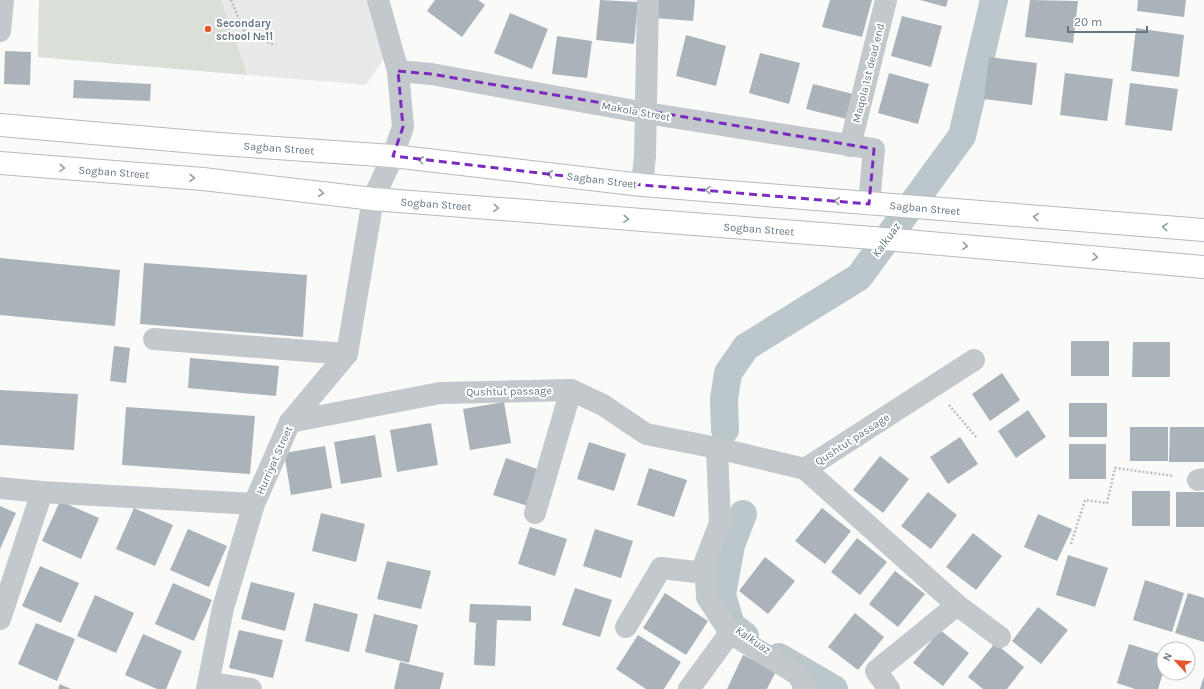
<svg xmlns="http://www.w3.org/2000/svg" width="1204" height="689" font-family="Karla,sans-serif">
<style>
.built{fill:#e8e9e9}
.green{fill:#dadfd7}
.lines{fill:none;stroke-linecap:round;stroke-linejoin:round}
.canal{stroke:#bbc7cb;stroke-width:28}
.building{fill:#aab3b9}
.major-casing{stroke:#b5babe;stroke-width:24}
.path{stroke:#bbbfc2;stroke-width:2.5;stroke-dasharray:2 2;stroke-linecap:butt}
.minor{stroke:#c3c8cc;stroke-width:22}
.major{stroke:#fff;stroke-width:22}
.oneway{stroke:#939fa8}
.marked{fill:none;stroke:#7b2cbf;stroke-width:3;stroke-dasharray:8 5;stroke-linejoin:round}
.poi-dot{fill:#e4572e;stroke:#fff;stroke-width:1.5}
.labels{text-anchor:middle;stroke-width:4;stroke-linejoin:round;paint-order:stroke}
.poi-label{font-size:11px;font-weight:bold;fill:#657683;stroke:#fff;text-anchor:start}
.street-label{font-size:11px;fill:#657683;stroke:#fff}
.water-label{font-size:12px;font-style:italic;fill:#60757c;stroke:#fff}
</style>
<rect width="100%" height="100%" fill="#fafaf8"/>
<path class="built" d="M 39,0 L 370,0 L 384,58 L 366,85 L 38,57 Z"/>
<path class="green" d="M 39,0 L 221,0 L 247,75 L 38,57 Z"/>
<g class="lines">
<g class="canal">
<path d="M 725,430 L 724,399 L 728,373 L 746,347 L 859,277 L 962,136 L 994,0"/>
<path d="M 743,514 L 731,545 L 722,595 L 731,625 L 745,636"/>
<path d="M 779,657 L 834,689"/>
</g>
</g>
<g class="building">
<path d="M 435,0 L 478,0 L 485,5 L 462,37 L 427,11 Z"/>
<path d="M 600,0 L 638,2 L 634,44 L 596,40 Z"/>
<path d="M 657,0 L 695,0 L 693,21 L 655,18 Z"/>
<path d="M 830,0 L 872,0 L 862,37 L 822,27 Z"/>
<path d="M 920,0 L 948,0 L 946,7 Z"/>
<path d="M 1030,0 L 1078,1 L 1073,43 L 1025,37 Z"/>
<path d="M 1138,0 L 1186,0 L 1184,17 L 1137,11 Z"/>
<path d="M 510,13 L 548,29 L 532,69 L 494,53 Z"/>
<path d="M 902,16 L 942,26 L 931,67 L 891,56 Z"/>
<path d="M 1136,28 L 1184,35 L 1179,77 L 1131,71 Z"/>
<path d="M 686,35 L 726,46 L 716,86 L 676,76 Z"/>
<path d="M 557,36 L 592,41 L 587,78 L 552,74 Z"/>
<path d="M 5,51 L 31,52 L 30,85 L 4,84 Z"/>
<path d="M 760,53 L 800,63 L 789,104 L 749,93 Z"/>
<path d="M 989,57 L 1037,63 L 1032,105 L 984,99 Z"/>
<path d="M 889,73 L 929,84 L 918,124 L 878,113 Z"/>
<path d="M 1065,73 L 1113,79 L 1107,121 L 1060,115 Z"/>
<path d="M 74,80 L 151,84 L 150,101 L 73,98 Z"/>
<path d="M 1130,83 L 1178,89 L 1172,131 L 1125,125 Z"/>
<path d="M 813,84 L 857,95 L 851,120 L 806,109 Z"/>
<path d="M 0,258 L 120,270 L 115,326 L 0,315 Z"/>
<path d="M 144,263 L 307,275 L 303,337 L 140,324 Z"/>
<rect x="1071" y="341" width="38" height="35"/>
<path d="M 1133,342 L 1170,342 L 1170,377 L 1132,377 Z"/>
<path d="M 114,346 L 130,348 L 126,383 L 110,381 Z"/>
<path d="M 190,358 L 279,366 L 276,396 L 188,388 Z"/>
<path d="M 1002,373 L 1020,400 L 990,421 L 972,394 Z"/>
<path d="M 0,390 L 78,394 L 74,450 L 0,445 Z"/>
<path d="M 504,402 L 511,443 L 470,450 L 463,409 Z"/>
<rect x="1069" y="403" width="38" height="34"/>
<path d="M 126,407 L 255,416 L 250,474 L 122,465 Z"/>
<path d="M 1028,410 L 1046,437 L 1016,458 L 998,431 Z"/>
<path d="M 431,423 L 438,465 L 397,472 L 390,430 Z"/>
<rect x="1130" y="427" width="38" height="34"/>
<path d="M 1170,427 L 1204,427 L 1204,462 L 1169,462 Z"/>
<path d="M 375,435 L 382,477 L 341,484 L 334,442 Z"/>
<path d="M 960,437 L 978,464 L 948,484 L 930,457 Z"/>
<path d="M 589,442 L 626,454 L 614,491 L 577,479 Z"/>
<rect x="1069" y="444" width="37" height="35"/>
<path d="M 325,446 L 332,488 L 291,495 L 284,453 Z"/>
<path d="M 880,456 L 909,479 L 883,513 L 853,490 Z"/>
<path d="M 506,458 L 543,471 L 531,507 L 493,495 Z"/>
<path d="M 649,468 L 687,480 L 674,517 L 637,505 Z"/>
<rect x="1132" y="491" width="38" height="35"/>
<path d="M 928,492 L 957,515 L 931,549 L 901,526 Z"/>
<rect x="1176" y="492" width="28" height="35"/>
<path d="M 60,501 L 99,518 L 81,559 L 42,541 Z"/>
<path d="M 0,506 L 16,513 L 0,549 Z"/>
<path d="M 134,508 L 173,525 L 155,566 L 116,549 Z"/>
<path d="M 822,508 L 851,531 L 825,564 L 795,541 Z"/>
<path d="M 321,513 L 365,524 L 356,562 L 312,551 Z"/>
<path d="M 1038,514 L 1072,529 L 1057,561 L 1024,547 Z"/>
<path d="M 530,527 L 567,539 L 555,576 L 518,564 Z"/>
<path d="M 188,529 L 227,546 L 209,587 L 170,570 Z"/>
<path d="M 595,529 L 633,541 L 621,578 L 583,566 Z"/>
<path d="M 973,533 L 1002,556 L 976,590 L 946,567 Z"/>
<path d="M 857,538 L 887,562 L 860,595 L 831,572 Z"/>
<path d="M 1068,555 L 1108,568 L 1095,607 L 1056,595 Z"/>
<path d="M 765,557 L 795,581 L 768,614 L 739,591 Z"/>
<path d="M 387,561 L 431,571 L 421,609 L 377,599 Z"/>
<path d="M 40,566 L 79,583 L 61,623 L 22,606 Z"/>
<path d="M 895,571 L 925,594 L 898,627 L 869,604 Z"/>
<path d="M 1145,580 L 1184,593 L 1172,632 L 1133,620 Z"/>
<path d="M 251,582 L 295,593 L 285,631 L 241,619 Z"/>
<path d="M 173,583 L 212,600 L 194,641 L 155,624 Z"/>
<path d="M 575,588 L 612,600 L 600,637 L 562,625 Z"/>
<path d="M 665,593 L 708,621 L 686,655 L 643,628 Z"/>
<path d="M 1188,593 L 1204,598 L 1204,642 L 1175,633 Z"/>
<path d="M 95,595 L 134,613 L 116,653 L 77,636 Z"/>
<path d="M 314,603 L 358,614 L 349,652 L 305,641 Z"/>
<path d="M 470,604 L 531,606 L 531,621 L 497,620 L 495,666 L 474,665 L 476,623 L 469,622 Z"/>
<path d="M 1038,607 L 1068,630 L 1041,664 L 1012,641 Z"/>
<path d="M 855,613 L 884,637 L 858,670 L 828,647 Z"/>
<path d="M 374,614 L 418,625 L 409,663 L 365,652 Z"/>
<path d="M 36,623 L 75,639 L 57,681 L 18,664 Z"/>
<path d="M 239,630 L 283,640 L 273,678 L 229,668 Z"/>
<path d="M 940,630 L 969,653 L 943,686 L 913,663 Z"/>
<path d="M 143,634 L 182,651 L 166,689 L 157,689 L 125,675 Z"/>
<path d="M 638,635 L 681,662 L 664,689 L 646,689 L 616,669 Z"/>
<path d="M 995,643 L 1024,667 L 1007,689 L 983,689 L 968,677 Z"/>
<path d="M 1129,644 L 1164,655 L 1164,670 L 1158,689 L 1135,689 L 1117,683 Z"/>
<path d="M 743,655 L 776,671 L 767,689 L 727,689 Z"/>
<path d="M 400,662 L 444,673 L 440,689 L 394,689 Z"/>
<path d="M 1204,676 L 1204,689 L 1200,689 Z"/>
<path d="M 60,684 L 71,689 L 58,689 Z"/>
</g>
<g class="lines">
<defs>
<g id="major">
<path d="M 0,125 L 219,144 L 393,156 L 642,185 L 1204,230"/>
<path d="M 0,163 L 203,179 L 373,199 L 873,238 L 1204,267"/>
</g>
</defs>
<use href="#major" class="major-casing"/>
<g class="path">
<path d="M 231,0 L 245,33 L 275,45"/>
<path d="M 949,405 L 977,438"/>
<path d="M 1071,544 L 1085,500 L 1107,503 L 1115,468 L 1174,476"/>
</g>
<g class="minor">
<path d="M 0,31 L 3,0"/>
<path d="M 398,71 L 431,74 L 646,113 L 874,149 L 869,204"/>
<path d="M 850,146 L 886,0"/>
<path d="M 642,185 L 645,156 L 648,0"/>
<path d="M 154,339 L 347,354"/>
<path d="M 290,422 L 440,393 L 571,390 L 603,405 L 646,434 L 717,448 L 805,469 L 974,360"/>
<path d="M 717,448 L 720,523 L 705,562 L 707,597 L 730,633 L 797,674 L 805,686 L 803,689"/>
<path d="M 805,469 L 957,605 L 1000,637"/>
<path d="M 1198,480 L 1204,479"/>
<path d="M 0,488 L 42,492 L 254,504"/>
<path d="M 535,513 L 571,390"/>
<path d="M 0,619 L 42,492"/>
<path d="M 626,627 L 661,568 L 705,573"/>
<path d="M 209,683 L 251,689"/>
<path d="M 207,689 L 223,608 L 254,504 L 290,422 L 347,354 L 373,199 L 393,156 L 403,127 L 398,71 L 378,0"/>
<path d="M 689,689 L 730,633"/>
<path d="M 889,689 L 876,671 L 957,605"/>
</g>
<use href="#major" class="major"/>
</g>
<defs><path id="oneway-chevron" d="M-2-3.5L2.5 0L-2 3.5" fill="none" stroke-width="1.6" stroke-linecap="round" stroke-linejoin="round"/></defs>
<g class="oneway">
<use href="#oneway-chevron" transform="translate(421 160) rotate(-173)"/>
<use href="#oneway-chevron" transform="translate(62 168) rotate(4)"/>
<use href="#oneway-chevron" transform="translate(550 174) rotate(-173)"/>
<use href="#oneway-chevron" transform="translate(192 178) rotate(4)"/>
<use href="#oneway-chevron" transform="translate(708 190) rotate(-175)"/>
<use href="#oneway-chevron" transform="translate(321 193) rotate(6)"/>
<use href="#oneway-chevron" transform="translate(837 201) rotate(-175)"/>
<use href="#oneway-chevron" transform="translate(496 208) rotate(4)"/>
<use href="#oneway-chevron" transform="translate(1036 217) rotate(-175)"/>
<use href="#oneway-chevron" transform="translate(626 219) rotate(4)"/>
<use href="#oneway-chevron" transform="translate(1165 227) rotate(-175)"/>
<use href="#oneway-chevron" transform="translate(965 246) rotate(5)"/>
<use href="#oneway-chevron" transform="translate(1095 257) rotate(5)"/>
</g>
<path class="marked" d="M 398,71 L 431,74 L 874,149 L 869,204 L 642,185 L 393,156 L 403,127 Z"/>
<circle class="poi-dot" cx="208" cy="29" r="4"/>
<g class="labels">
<g class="poi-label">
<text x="216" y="27">Secondary<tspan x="216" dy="13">school №11</tspan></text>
</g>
<g class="street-label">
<text transform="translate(868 73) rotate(-76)" y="4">Maqola 1st dead end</text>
<text transform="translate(636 111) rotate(10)" y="4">Makola Street</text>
<text transform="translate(279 148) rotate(4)" y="4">Sagban Street</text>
<text transform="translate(114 172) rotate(4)" y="4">Sogban Street</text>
<text transform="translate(602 180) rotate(7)" y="4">Sagban Street</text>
<text transform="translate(436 204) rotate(4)" y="4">Sogban Street</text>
<text transform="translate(925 208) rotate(5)" y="4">Sagban Street</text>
<text transform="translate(759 229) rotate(4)" y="4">Sogban Street</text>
<text transform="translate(509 391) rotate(-1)" y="4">Qushtut passage</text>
<text transform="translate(852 439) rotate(-33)" y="4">Qushtut passage</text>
<text transform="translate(274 460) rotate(-66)" y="4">Hurriyat Street</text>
</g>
<g class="water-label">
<text transform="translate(886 240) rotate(-54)" y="4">Kalkuaz</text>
<text transform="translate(753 640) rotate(34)" y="4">Kalkuaz</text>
</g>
</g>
<g transform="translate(1176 661) rotate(296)"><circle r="19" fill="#ffffff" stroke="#c1c8cd"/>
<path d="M0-3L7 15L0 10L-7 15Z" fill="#e4572e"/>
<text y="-6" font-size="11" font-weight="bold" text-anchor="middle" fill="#657683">N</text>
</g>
<path d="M1068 26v6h79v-6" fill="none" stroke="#657683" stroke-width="2"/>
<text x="1074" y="26" font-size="12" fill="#657683" stroke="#ffffff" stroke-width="3" paint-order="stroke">20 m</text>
</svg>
